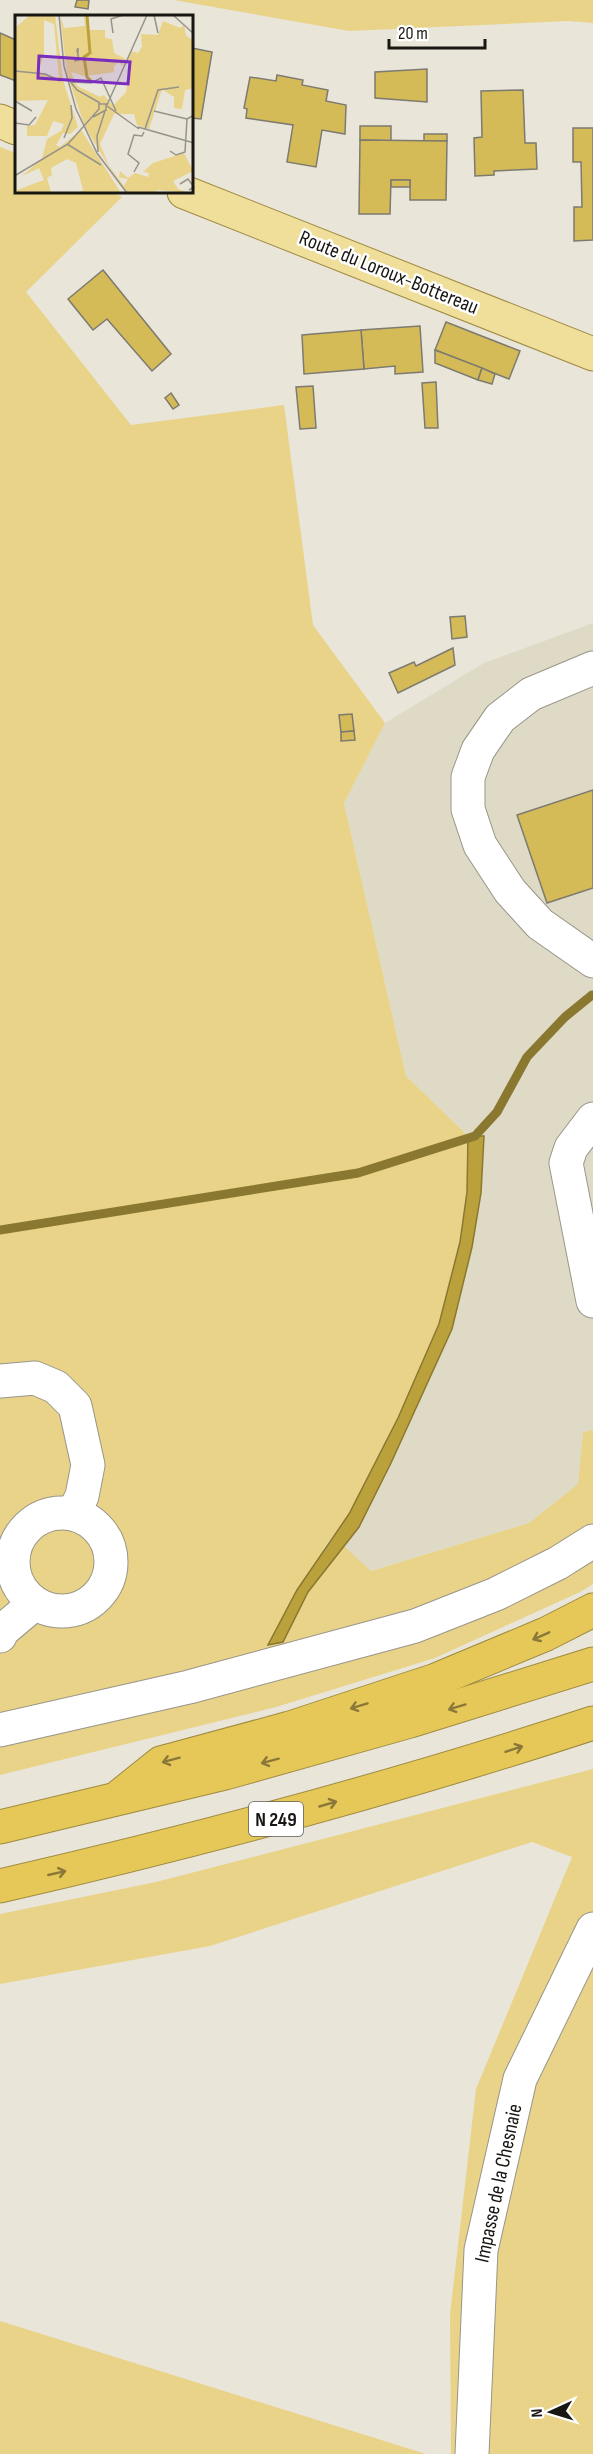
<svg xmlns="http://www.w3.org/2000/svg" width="593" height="2454" font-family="'Sofia Sans Condensed',sans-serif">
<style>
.built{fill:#dfdac6}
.green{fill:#e8d388}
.water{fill:#bba13c;stroke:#8a7830;stroke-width:1.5}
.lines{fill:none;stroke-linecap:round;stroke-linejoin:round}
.stream{stroke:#8a7830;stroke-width:9}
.building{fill:#d5bb58;stroke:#7d7a6f;stroke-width:1.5}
.minor-casing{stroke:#989589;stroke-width:35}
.major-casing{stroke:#9e8a40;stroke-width:35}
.highway-casing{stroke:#9e8a40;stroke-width:35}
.minor{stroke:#fff;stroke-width:33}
.major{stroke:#f0de9b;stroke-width:33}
.highway{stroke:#e6c858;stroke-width:33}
.oneway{stroke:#8a7839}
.labels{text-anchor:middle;stroke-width:5;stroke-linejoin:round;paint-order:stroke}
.shield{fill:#fff;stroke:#5e5d5a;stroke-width:1.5}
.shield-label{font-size:20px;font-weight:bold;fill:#191713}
.street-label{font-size:21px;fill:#191713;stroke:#fff}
.inset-river{fill:none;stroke:#bba13c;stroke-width:3}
.inset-road{fill:none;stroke:#96938a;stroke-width:1.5}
.view{fill:#7b2cbf;fill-opacity:0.15;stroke:#7b2cbf;stroke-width:3}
.inset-edge{fill:none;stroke:#191713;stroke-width:3}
</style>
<rect width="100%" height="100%" fill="#e9e5d9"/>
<path class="built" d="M 593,623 L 593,1430 L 583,1432 L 578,1484 L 529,1523 L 370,1571 L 344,1546 L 359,1527 L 452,1329 L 472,1247 L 483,1136 L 468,1136 L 406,1076 L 344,803 L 385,723 L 484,663 Z"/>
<g class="green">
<path d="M 174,0 L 593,0 L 593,23 L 568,21 L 349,31 Z"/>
<path d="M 0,147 L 16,153 L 16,192 L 110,192 L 122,197 L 26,292 L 131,425 L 284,405 L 313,625 L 385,723 L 344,803 L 406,1076 L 468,1136 L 467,1192 L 460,1242 L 439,1324 L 398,1418 L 349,1514 L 324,1548 L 283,1642 L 308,1592 L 344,1546 L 371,1571 L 529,1523 L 578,1484 L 583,1432 L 593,1430 L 593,1584 L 580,1592 L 435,1658 L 276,1707 L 0,1775 Z"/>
<path d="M 593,1769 L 593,2454 L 451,2454 L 450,2315 L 476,2089 L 572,1857 L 532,1842 L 210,1946 L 0,1984 L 0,1914 L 156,1882 Z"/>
<path d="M 0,2321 L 426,2454 L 0,2454 Z"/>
</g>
<path class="water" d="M 468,1136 L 484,1136 L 481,1193 L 472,1247 L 452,1329 L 391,1463 L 359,1527 L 308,1592 L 283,1642 L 268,1645 L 297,1590 L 349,1514 L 398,1418 L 439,1324 L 460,1242 L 467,1192 Z"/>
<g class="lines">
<path class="stream" d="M 0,1230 L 358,1173 L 475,1136 L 497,1112 L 527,1057 L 565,1017 L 592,995"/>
</g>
<g class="building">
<path d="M 77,0 L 89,0 L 88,9 L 75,7 Z"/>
<path d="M 0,33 L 16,40 L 16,81 L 0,75 Z"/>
<path d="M 192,48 L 212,52 L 201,119 L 192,118 Z"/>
<path d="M 427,69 L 427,102 L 375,98 L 375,72 Z"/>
<path d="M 277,75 L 303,80 L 302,85 L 328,90 L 326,101 L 346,105 L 345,134 L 322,130 L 316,167 L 287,162 L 293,125 L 246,118 L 247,109 L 244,108 L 250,77 L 276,81 Z"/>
<path d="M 523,90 L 525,143 L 536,143 L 537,169 L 494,171 L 494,175 L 475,176 L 474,138 L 482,137 L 481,91 Z"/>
<path d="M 360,126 L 391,126 L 391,141 L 360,140 Z"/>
<path d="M 573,128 L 593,128 L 593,240 L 574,241 L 574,207 L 582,207 L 581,162 L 573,162 Z"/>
<rect x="424" y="134" width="23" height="7"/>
<path d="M 360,140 L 447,141 L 446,200 L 410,200 L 410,180 L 391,180 L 390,214 L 359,214 Z"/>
<rect x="391" y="180" width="19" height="7"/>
<path d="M 103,270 L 171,354 L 152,371 L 107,319 L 93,330 L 68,299 Z"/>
<path d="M 446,322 L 520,351 L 509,379 L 435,350 Z"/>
<path d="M 420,326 L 423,372 L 395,374 L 395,366 L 364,369 L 361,330 Z"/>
<path d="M 361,330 L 364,369 L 304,374 L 302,335 Z"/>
<path d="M 435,350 L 482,368 L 478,380 L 435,363 Z"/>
<path d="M 482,368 L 495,374 L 492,384 L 478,380 Z"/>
<path d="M 436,382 L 438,428 L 425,428 L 422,383 Z"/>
<path d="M 313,386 L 316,428 L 300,429 L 296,387 Z"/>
<path d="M 171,393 L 179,405 L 173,409 L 165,398 Z"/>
<path d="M 465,616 L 467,637 L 452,639 L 450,617 Z"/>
<path d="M 453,648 L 455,665 L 398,693 L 389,673 L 414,662 L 416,666 Z"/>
<path d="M 352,714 L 354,731 L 341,732 L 339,715 Z"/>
<path d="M 354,731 L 355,740 L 341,741 L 341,732 Z"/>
<path d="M 593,790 L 593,888 L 547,903 L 517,815 Z"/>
</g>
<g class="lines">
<defs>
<g id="minor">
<path d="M 593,668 L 531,694 L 500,718 L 478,750 L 468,777 L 468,809 L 480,845 L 510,891 L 540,924 L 593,961"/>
<path d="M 593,1119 L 571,1148 L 566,1163 L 593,1301"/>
<path d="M 0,1381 L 35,1378 L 56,1387 L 75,1406 L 88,1465 L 82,1496 L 73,1514"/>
<circle cx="62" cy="1562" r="49"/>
<path d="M 0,1636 L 2,1631 L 34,1604"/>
<path d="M 0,1730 L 189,1687 L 415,1626 L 496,1594 L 558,1563 L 593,1541"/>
<path d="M 472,2454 L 481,2250 L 520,2079 L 593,1929"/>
</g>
<g id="major">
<path d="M 0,121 L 16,128"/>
<path d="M 184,192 L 593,354"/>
</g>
<g id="highway">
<path d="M 121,1795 L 161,1763 L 290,1728 L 436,1680 L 546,1634 L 593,1610"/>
<path d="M 0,1827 L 225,1773 L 410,1721 L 593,1664"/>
<path d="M 0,1886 C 200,1840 398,1787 593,1723"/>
</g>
</defs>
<use href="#minor" class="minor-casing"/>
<use href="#major" class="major-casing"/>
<use href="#highway" class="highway-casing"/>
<use href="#minor" class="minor"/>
<use href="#major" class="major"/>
<use href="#highway" class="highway"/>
</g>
<defs><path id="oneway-shaft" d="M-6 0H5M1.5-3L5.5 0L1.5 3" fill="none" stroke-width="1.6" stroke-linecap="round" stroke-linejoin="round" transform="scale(1.5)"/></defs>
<g class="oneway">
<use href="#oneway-shaft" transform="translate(541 1636) rotate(156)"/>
<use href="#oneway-shaft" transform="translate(359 1706) rotate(163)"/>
<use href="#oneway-shaft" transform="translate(457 1707) rotate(163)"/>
<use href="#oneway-shaft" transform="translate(514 1749) rotate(-18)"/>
<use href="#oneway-shaft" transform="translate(171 1760) rotate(165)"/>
<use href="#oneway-shaft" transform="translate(270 1761) rotate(165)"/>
<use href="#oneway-shaft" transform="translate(328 1804) rotate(-16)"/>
<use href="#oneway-shaft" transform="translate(57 1873) rotate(-13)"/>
</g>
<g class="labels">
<rect class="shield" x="249" y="1802" width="54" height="34" rx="4.5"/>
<g class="shield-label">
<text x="276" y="1826">N 249</text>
</g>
<g class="street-label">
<text transform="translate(389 272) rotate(22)" y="7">Route du Loroux-Bottereau</text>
<text transform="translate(498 2183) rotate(-78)" y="7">Impasse de la Chesnaie</text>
</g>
</g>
<g transform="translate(15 15)">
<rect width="178" height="178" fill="#e9e5d9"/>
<path d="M 15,0 L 40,0 L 48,65 L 63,112 L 55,119 L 48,118 L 41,130 L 45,132 L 66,115 L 106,178 L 63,178 L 68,175 L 61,148 L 52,144 L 36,153 L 37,160 L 32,163 L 36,178 L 2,178 L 2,175 L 29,165 L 24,153 L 7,161 L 27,144 L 32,124 L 46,116 L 49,109 L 38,106 L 32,121 L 12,121 L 12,111 L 20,110 L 33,85 L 0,86 L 0,13 ZM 29,5 L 39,9 L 44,63 L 23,57 L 29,40 ZM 45,0 L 49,13 L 70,11 L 69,1 L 73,0 L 74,15 L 90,15 L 90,23 L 97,24 L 99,38 L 111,44 L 107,51 L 104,47 L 99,51 L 99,57 L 87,59 L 69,61 L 56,57 L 62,71 L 85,82 L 89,80 L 98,91 L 111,77 L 116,46 L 112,45 L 116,36 L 123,38 L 127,32 L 126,19 L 143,20 L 148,6 L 165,13 L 169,10 L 171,20 L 178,26 L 179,73 L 170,75 L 167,94 L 159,93 L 159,82 L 147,74 L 134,114 L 122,110 L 119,99 L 99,99 L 85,129 L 94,151 L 109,171 L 113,164 L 104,162 L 105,156 L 113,163 L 120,158 L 133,162 L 134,158 L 128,157 L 138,148 L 169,138 L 178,156 L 158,166 L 163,174 L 174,178 L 142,175 L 141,178 L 113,178 L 104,168 L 70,112 L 52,59 Z" fill="#e8d388" fill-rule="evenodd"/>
<path class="inset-river" d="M 72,0 L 75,38 L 69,42 L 72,62 L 76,66"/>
<path class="inset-road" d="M 44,0 L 49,51 L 61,94 L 82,138 L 112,178M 139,0 L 143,18M 158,0 L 179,19M 98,18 L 96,4 L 108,0M 59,46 L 64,45 L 62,35 L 63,33 L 63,38M 0,56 L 30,59 L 45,66M 54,65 L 62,75 L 85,88M 57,67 L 76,68 L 86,63 L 101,96M 0,86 L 17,96M 92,90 L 132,0M 92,91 L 124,114M 139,96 L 172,104M 0,108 L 14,110 L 21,102M 123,112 L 179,128M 130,114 L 143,75 L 164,72M 49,123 L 57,103 L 56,90M 52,129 L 86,150M 155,136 L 161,140 L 170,137 L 172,104 L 179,100M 83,137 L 82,121 L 90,96M 119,157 L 124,148 L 113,139 L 119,120 L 127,121 L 129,117M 1,160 L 53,129 L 84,94 L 84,89 L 91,89 L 91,95 L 78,102M 165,169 L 173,164 L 179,172 L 174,175"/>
<path class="view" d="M 24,41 L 115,47 L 113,69 L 23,63 Z"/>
<rect width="178" height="178" class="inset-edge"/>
</g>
<g transform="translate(551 2412) rotate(266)" stroke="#ffffff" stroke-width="4.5" paint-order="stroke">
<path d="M0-4.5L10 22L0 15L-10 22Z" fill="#191713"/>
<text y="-9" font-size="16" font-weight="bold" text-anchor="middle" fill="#191713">N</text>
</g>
<path d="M389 39v9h96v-9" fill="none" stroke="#191713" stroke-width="3"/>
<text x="398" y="39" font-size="18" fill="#191713" stroke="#ffffff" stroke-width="4.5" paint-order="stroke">20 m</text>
</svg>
